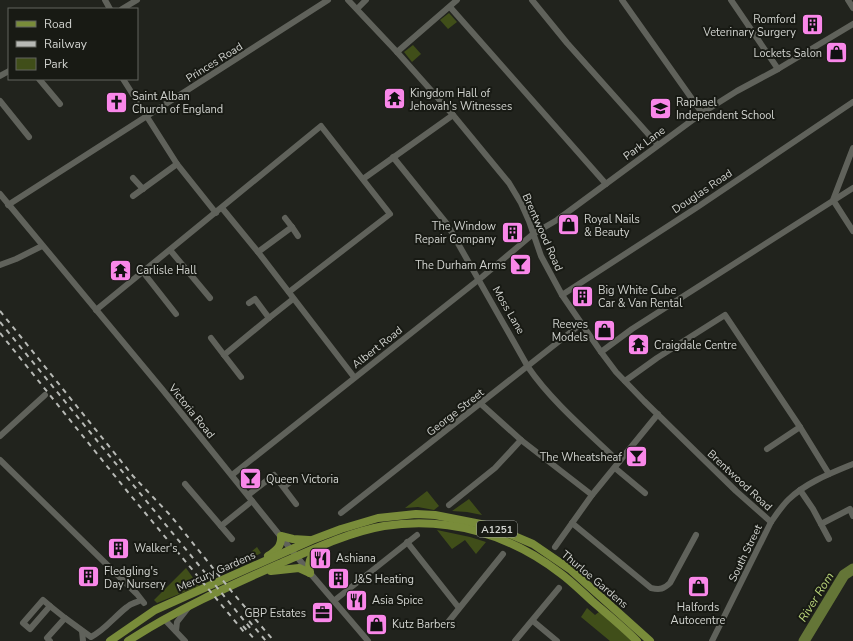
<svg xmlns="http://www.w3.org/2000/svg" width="853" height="641" font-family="'Nunito Sans',sans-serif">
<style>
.green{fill:#404e19}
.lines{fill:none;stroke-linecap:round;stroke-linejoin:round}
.river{stroke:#647537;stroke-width:11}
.minor{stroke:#60625b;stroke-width:6}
.major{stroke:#798c3a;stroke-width:8}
.rail{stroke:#b7b9b5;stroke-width:2;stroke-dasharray:5 5;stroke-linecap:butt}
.labels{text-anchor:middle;stroke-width:4;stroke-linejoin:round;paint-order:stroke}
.shield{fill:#181a14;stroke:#999b96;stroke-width:1}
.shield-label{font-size:10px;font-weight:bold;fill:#d0d2ce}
.poi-label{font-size:11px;fill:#d0d2ce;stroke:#181a14;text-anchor:start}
.street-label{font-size:11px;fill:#d0d2ce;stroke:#181a14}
.water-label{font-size:12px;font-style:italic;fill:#b9d479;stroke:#181a14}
</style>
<rect width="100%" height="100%" fill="#21231d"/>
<g class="green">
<path d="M 449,13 L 457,22 L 448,29 L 440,20 Z"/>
<path d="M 413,45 L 421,54 L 412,62 L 404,52 Z"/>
<path d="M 427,491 L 439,506 L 434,510 L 418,507 L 405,508 Z"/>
<path d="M 469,499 L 482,515 L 467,512 L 452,511 Z"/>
<path d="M 437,530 L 470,537 L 486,542 L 476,554 L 465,540 L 452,549 Z"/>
<path d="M 257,547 L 261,553 L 228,572 L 226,570 L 232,568 Z"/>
<path d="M 186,568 L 199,586 L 157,603 L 154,600 Z"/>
<path d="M 587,608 L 595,615 L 599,612 L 632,641 L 610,641 L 581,617 Z"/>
</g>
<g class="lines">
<path class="river" d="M 804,641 L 844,575 L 853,569"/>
<g class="minor">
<path d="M 105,0 L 110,9"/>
<path d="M 348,0 L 397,52 L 453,115 L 509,183 L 521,203 L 529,221 L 541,256 L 562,295 L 601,352 L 616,372 L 644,401 L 736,491 L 771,522"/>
<path d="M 532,0 L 567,43 L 658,145"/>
<path d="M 622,0 L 702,113"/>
<path d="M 731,0 L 778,69"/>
<path d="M 848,0 L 853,8"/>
<path d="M 450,7 L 606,184"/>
<path d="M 122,9 L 137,0"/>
<path d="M 357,9 L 366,0"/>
<path d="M 397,52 L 457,0"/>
<path d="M 0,76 L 9,71"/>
<path d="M 39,79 L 60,104"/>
<path d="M 123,79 L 177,164 L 216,213"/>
<path d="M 0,101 L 29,137"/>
<path d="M 853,148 L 833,200 L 853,231"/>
<path d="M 393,157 L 447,224 L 528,367 C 551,401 589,433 619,462"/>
<path d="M 133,178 L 143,189"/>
<path d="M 363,179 L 453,115"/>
<path d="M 0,194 L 162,389 L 310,573 L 368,641"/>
<path d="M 133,196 L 177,164"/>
<path d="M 8,205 L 328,0"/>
<path d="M 222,208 L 258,252 L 354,377"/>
<path d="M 292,227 L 298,236"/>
<path d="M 170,250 L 210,298"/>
<path d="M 258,252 L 292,227 L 285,218"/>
<path d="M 0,265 L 16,259 L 42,246"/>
<path d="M 143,272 L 176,314"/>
<path d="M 562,295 L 696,208 L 853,102"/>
<path d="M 249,303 L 255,299 L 269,318 L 293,299"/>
<path d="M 96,310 L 321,126 L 390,214 L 289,292"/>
<path d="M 211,338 L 224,355"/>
<path d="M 601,352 L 632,329 L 853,188"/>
<path d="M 241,377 L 224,355 L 269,318"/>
<path d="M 625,381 L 657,358 L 725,315 L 800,427 L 829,474"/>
<path d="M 481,404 L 521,440 L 592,495"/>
<path d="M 0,436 L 45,395"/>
<path d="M 767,449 L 800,427"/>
<path d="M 0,460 L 137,594 L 144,603"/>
<path d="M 615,468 L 645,493"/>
<path d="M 232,475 L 482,277 L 533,234 L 557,220 L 702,113 L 737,91 L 778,69 L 853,24"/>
<path d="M 185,484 L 232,539"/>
<path d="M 284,487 L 294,479"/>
<path d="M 800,490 L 813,509 L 829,539"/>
<path d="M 248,495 L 274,475 L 296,504"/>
<path d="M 449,505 L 495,468 L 521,440"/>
<path d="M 341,513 L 581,324"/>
<path d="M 572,523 L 651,588 C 660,590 664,589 670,583 L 696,535"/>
<path d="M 821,524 L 850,509 L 853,516"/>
<path d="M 221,526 L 252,501"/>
<path d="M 407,542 L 459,608"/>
<path d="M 555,547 L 592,495 L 658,414"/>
<path d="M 43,600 L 50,606 L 30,629 L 23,623 Z"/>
<path d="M 335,600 L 417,535"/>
<path d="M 65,618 L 91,637 C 105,630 114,617 127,607 C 131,603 136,603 141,600"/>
<path d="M 164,619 L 185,641"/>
<path d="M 533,621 L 557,641"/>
<path d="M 445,626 L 503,554"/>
<path d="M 82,631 L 83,641"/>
<path d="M 176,631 L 177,622 L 188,608"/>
<path d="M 50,641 L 47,638 L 65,618 L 50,606"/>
<path d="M 515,641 L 559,588"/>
<path d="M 712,641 L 771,522 C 776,515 781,507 788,500 C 805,483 831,473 853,464"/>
</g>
<g class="major">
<path d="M 268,556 C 276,551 282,546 281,536 L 293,539 L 309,540"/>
<path d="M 271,571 L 299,568 L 310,573"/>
<path d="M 310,573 C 308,562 309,557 319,551"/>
<path d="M 110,641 L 155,610 L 312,540 L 341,529 L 378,518 L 416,514 L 435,515 L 491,526 L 533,544 L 571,570 L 650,641"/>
<path d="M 128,641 C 176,610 227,587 279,564 C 311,550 349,532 384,526 C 448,516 509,534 560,573 C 571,581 581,591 592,601 C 607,614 623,627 637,641"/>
</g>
<g class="rail">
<path d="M 0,311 L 133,476 L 171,516 L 233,593 L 274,641"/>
<path d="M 0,322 L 251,629"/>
<path d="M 0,333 L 127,491 L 244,632"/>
<path d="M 249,621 L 266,641"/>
<path d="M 243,626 L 256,641"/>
</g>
</g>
<defs>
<symbol id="building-square" viewBox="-11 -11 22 22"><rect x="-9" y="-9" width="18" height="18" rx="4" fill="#f987e9" stroke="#181a14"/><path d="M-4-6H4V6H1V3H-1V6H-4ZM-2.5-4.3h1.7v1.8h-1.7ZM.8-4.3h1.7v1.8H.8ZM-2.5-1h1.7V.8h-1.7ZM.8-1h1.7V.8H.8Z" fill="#111"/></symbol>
<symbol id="shop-square" viewBox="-11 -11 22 22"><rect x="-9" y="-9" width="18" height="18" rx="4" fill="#f987e9" stroke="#181a14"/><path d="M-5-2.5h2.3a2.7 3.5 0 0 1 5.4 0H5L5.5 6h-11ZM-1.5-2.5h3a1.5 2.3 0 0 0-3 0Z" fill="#111"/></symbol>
<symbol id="temple-square" viewBox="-11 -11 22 22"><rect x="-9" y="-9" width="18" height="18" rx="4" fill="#f987e9" stroke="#181a14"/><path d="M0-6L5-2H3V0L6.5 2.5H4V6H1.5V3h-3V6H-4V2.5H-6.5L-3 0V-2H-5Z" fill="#111"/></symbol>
<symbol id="church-square" viewBox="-11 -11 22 22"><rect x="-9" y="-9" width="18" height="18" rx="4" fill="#f987e9" stroke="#181a14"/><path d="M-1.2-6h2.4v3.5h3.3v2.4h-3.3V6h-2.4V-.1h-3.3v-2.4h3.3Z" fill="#111"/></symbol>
<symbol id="school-square" viewBox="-11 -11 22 22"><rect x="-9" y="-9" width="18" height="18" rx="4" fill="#f987e9" stroke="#181a14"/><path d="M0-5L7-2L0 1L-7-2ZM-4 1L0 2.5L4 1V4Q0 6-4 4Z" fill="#111"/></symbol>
<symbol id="bar-square" viewBox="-11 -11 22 22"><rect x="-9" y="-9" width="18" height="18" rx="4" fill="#f987e9" stroke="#181a14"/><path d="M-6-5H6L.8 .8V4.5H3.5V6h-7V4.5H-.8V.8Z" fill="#111"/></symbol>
<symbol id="restaurant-square" viewBox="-11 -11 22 22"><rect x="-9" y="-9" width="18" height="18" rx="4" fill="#f987e9" stroke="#181a14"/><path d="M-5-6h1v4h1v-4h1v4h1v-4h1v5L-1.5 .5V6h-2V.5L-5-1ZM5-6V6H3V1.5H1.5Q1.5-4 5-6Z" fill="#111"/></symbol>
<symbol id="office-square" viewBox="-11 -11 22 22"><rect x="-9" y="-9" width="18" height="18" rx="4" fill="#f987e9" stroke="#181a14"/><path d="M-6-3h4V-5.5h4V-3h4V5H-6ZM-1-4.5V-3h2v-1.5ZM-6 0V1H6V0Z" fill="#111"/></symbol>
</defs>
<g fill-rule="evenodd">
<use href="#building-square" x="800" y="12" width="25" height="25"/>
<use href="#shop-square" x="824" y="40" width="25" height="25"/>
<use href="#temple-square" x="382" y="86" width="25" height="25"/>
<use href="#church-square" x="104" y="90" width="25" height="25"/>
<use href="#school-square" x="648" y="96" width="25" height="25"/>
<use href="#shop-square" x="556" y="212" width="25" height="25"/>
<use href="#building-square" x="500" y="220" width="25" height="25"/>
<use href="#bar-square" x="508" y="252" width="25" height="25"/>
<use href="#temple-square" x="108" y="258" width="25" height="25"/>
<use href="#building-square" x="570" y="284" width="25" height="25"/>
<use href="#shop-square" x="592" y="318" width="25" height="25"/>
<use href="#temple-square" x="626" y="332" width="25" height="25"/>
<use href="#bar-square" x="624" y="444" width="25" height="25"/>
<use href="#bar-square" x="238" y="466" width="25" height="25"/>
<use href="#building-square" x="106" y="536" width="25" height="25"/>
<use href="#restaurant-square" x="308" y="546" width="25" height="25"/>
<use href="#building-square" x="76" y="564" width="25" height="25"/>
<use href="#building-square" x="326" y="566" width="25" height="25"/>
<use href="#shop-square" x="686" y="574" width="25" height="25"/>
<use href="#restaurant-square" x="344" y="588" width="25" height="25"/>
<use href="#office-square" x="310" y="600" width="25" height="25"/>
<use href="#shop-square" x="364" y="612" width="25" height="25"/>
</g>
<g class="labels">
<rect class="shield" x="477" y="521" width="40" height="16" rx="3"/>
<g class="shield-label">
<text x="497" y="533">A1251</text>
</g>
<g class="poi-label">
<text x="796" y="23" text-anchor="end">Romford<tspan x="796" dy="13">Veterinary Surgery</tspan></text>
<text x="822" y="57" text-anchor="end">Lockets Salon</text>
<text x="410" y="97">Kingdom Hall of<tspan x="410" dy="13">Jehovah's Witnesses</tspan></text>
<text x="132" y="100">Saint Alban<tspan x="132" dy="13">Church of England</tspan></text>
<text x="676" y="106">Raphael<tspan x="676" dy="13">Independent School</tspan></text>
<text x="584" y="223">Royal Nails<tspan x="584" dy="13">&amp; Beauty</tspan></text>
<text x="496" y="230" text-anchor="end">The Window<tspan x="496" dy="13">Repair Company</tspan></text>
<text x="506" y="269" text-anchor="end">The Durham Arms</text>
<text x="136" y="274">Carlisle Hall</text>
<text x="598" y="294">Big White Cube<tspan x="598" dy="13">Car &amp; Van Rental</tspan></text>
<text x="588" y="328" text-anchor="end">Reeves<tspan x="588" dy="13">Models</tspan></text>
<text x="654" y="349">Craigdale Centre</text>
<text x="622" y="461" text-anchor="end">The Wheatsheaf</text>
<text x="266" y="483">Queen Victoria</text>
<text x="134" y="552">Walker's</text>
<text x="336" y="562">Ashiana</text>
<text x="104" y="575">Fledgling's<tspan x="104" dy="13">Day Nursery</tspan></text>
<text x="354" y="583">J&amp;S Heating</text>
<text x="372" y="604">Asia Spice</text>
<text x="698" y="611" text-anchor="middle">Halfords<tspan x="698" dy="13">Autocentre</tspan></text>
<text x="306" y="617" text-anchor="end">GBP Estates</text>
<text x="392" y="628">Kutz Barbers</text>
</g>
<g class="street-label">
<text transform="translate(214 62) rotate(-32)" y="4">Princes Road</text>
<text transform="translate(644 143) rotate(-36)" y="4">Park Lane</text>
<text transform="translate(702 191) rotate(-34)" y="4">Douglas Road</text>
<text transform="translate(543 232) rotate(66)" y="4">Brentwood Road</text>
<text transform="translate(509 310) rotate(60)" y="4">Moss Lane</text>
<text transform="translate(377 347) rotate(-38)" y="4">Albert Road</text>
<text transform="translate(192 411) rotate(51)" y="4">Victoria Road</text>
<text transform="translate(455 412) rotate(-38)" y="4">George Street</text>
<text transform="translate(740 480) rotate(43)" y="4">Brentwood Road</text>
<text transform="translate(745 553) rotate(-64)" y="4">South Street</text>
<text transform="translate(216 571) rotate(-24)" y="4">Mercury Gardens</text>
<text transform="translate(595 579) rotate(40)" y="4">Thurloe Gardens</text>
</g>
<g class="water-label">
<text transform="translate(816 597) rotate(-58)" y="4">River Rom</text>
</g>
</g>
<rect x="8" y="8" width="130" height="72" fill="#181a14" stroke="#62645e"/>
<rect x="16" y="21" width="20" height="6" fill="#798c3a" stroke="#62645e"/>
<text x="44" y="28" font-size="12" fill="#d0d2ce">Road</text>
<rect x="16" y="41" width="20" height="6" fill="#b7b9b5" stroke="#62645e"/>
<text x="44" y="48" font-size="12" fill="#d0d2ce">Railway</text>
<rect x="16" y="58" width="20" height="12" fill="#404e19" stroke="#62645e"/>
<text x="44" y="68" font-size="12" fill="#d0d2ce">Park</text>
</svg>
